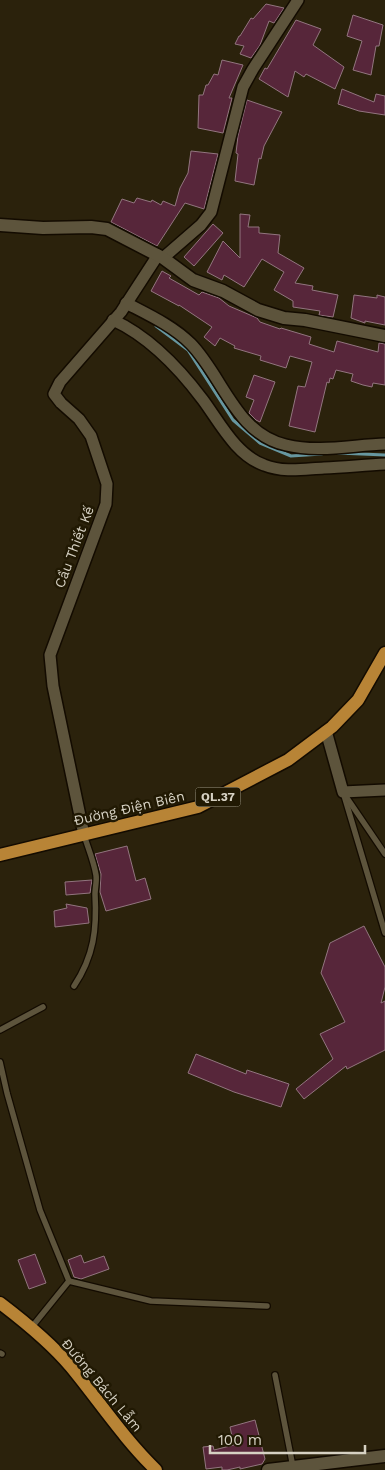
<svg xmlns="http://www.w3.org/2000/svg" width="385" height="1470" font-family="'Work Sans',sans-serif">
<style>
.lines{fill:none;stroke-linecap:round;stroke-linejoin:round}
.stream{stroke:#6797a0;stroke-width:3}
.building{fill:#57263a;stroke:#92757f}
.service-casing{stroke:#130b00;stroke-width:8}
.minor-casing{stroke:#130b00;stroke-width:14}
.tertiary-casing{stroke:#130b00;stroke-width:15}
.primary-casing{stroke:#130b00;stroke-width:15}
.service{stroke:#5d543c;stroke-width:5.5}
.minor{stroke:#5d543c;stroke-width:11}
.tertiary{stroke:#5d543c;stroke-width:12}
.primary{stroke:#b88436;stroke-width:12}
.labels{text-anchor:middle;stroke-width:5;stroke-linejoin:round;paint-order:stroke}
.shield{fill:#211903;stroke:#a09a89;stroke-width:1}
.shield-label{font-size:12px;font-weight:bold;fill:#d6d1c3}
.street-label{font-size:14px;fill:#d6d1c3;stroke:#211903}
</style>
<rect width="100%" height="100%" fill="#2b220c"/>
<g class="lines">
<g class="stream">
<path d="M 156,326 L 188,350 L 233,420 L 260,443 L 291,456 L 322,454"/>
<path d="M 338,453 L 385,455"/>
</g>
</g>
<g class="building">
<path d="M 266,4 L 284,8 L 274,23 L 269,21 L 260,45 L 251,58 L 240,54 L 244,46 L 235,44 L 239,36 L 240,36 L 251,18 L 253,19 Z"/>
<path d="M 353,15 L 383,25 L 379,46 L 376,46 L 371,75 L 353,70 L 362,41 L 347,36 Z"/>
<path d="M 296,20 L 321,29 L 313,45 L 344,67 L 335,89 L 306,74 L 304,77 L 295,71 L 288,97 L 259,79 L 265,68 L 267,69 Z"/>
<path d="M 222,60 L 243,65 L 229,98 L 232,98 L 223,133 L 198,128 L 199,95 L 203,95 L 206,85 L 208,85 L 214,74 L 218,75 Z"/>
<path d="M 342,89 L 374,102 L 376,94 L 385,96 L 385,115 L 359,111 L 338,104 Z"/>
<path d="M 247,100 L 282,112 L 264,146 L 261,159 L 259,158 L 254,185 L 235,181 L 238,154 L 236,153 L 238,136 Z"/>
<path d="M 191,151 L 218,154 L 204,209 L 185,203 L 157,246 L 111,222 L 122,199 L 134,203 L 137,198 L 151,202 L 152,200 L 161,205 L 163,201 L 175,206 L 180,188 L 188,173 Z"/>
<path d="M 240,214 L 250,215 L 248,227 L 259,227 L 259,233 L 280,235 L 278,253 L 304,268 L 295,283 L 313,286 L 312,290 L 338,295 L 333,317 L 319,315 L 320,311 L 293,307 L 293,301 L 274,290 L 284,272 L 262,259 L 244,287 L 224,275 L 222,280 L 207,272 L 223,241 L 240,258 Z"/>
<path d="M 213,224 L 223,233 L 194,266 L 184,257 Z"/>
<path d="M 162,271 L 171,276 L 169,278 L 199,295 L 202,292 L 219,298 L 229,306 L 257,318 L 260,322 L 280,329 L 281,328 L 311,337 L 309,344 L 334,352 L 337,341 L 378,352 L 379,343 L 385,344 L 385,385 L 373,383 L 372,387 L 363,385 L 351,381 L 353,374 L 336,370 L 333,379 L 330,378 L 329,383 L 327,382 L 315,432 L 289,426 L 298,386 L 305,387 L 312,362 L 290,356 L 286,368 L 260,360 L 261,356 L 234,348 L 235,346 L 220,338 L 215,346 L 204,337 L 212,327 L 179,305 L 179,306 L 151,291 Z"/>
<path d="M 354,295 L 377,298 L 377,295 L 385,297 L 385,325 L 365,321 L 365,323 L 351,318 Z"/>
<path d="M 254,375 L 275,382 L 260,422 L 256,420 L 249,413 L 254,400 L 246,397 Z"/>
<path d="M 127,846 L 136,881 L 145,878 L 151,899 L 106,911 L 100,892 L 101,874 L 95,854 Z"/>
<path d="M 92,880 L 90,893 L 66,895 L 65,882 Z"/>
<path d="M 66,904 L 87,908 L 89,923 L 55,927 L 54,911 L 67,908 Z"/>
<path d="M 364,926 L 385,967 L 385,987 L 381,1003 L 385,1001 L 385,1050 L 347,1069 L 346,1066 L 304,1099 L 296,1089 L 333,1059 L 320,1034 L 345,1022 L 321,973 L 330,943 Z"/>
<path d="M 196,1054 L 246,1074 L 247,1070 L 289,1084 L 281,1107 L 234,1092 L 188,1073 Z"/>
<path d="M 35,1254 L 46,1283 L 29,1289 L 18,1260 Z"/>
<path d="M 81,1255 L 84,1263 L 104,1256 L 109,1269 L 81,1279 L 74,1277 L 68,1260 Z"/>
<path d="M 255,1420 L 265,1459 L 262,1464 L 240,1469 L 240,1467 L 227,1470 L 222,1470 L 222,1467 L 206,1469 L 203,1447 L 213,1446 L 214,1450 L 234,1445 L 230,1427 Z"/>
</g>
<g class="lines">
<defs>
<g id="service">
<path d="M 343,792 L 385,933"/>
<path d="M 347,798 L 385,854"/>
<path d="M 74,986 C 94,956 97,929 95,894 C 95,888 97,881 96,875 C 94,862 88,848 84,835"/>
<path d="M 0,1030 L 43,1007"/>
<path d="M 0,1062 L 7,1093 L 40,1210 L 69,1281"/>
<path d="M 31,1328 L 69,1281 L 151,1301 L 267,1306"/>
<path d="M 0,1353 L 2,1354"/>
<path d="M 275,1375 L 293,1467"/>
</g>
<g id="minor">
<path d="M 163,258 L 201,225 L 211,212 L 243,87 L 253,69 L 298,0"/>
<path d="M 126,303 C 149,315 173,326 191,344 C 223,377 236,434 286,445 C 318,453 353,445 385,444"/>
<path d="M 113,320 C 150,337 179,368 203,400 C 220,423 236,455 264,465 C 284,473 304,469 324,468 C 345,467 365,465 385,464"/>
<path d="M 326,731 L 343,792 L 385,790"/>
<path d="M 84,835 L 53,686 L 50,655 L 106,504 L 107,484 L 91,436 L 79,419 L 61,403 L 54,394 L 60,382 L 121,312 L 158,255"/>
</g>
<g id="tertiary">
<path d="M 0,225 L 43,228 L 91,227 L 107,229 L 163,258 L 193,280 L 223,291 L 258,310 L 284,318 L 305,320 L 385,336"/>
<path d="M 268,1470 L 385,1456"/>
</g>
<g id="primary">
<path d="M 0,855 L 198,807 L 288,760 L 332,727 L 358,700 L 385,653"/>
<path d="M 0,1303 C 25,1322 51,1343 71,1367 C 99,1401 124,1439 156,1470"/>
</g>
</defs>
<use href="#service" class="service-casing"/>
<use href="#minor" class="minor-casing"/>
<use href="#tertiary" class="tertiary-casing"/>
<use href="#primary" class="primary-casing"/>
<use href="#service" class="service"/>
<use href="#minor" class="minor"/>
<use href="#tertiary" class="tertiary"/>
<use href="#primary" class="primary"/>
</g>
<g class="labels">
<rect class="shield" x="195.5" y="787.5" width="45" height="19" rx="4"/>
<g class="shield-label">
<text x="218" y="801">QL.37</text>
</g>
<g class="street-label">
<text transform="translate(74 547) rotate(-69)" y="5">Cầu Thiết Kế</text>
<text transform="translate(129 808) rotate(-13)" y="5">Đường Điện Biên</text>
<text transform="translate(102 1385) rotate(50)" y="5">Đường Bách Lẫm</text>
</g>
</g>
<path d="M210 1445v8h155v-8" fill="none" stroke="#d6d1c3" stroke-width="2.5"/>
<text x="218" y="1445" font-size="15" fill="#d6d1c3" stroke="#211903" stroke-width="4" paint-order="stroke">100 m</text>
</svg>
